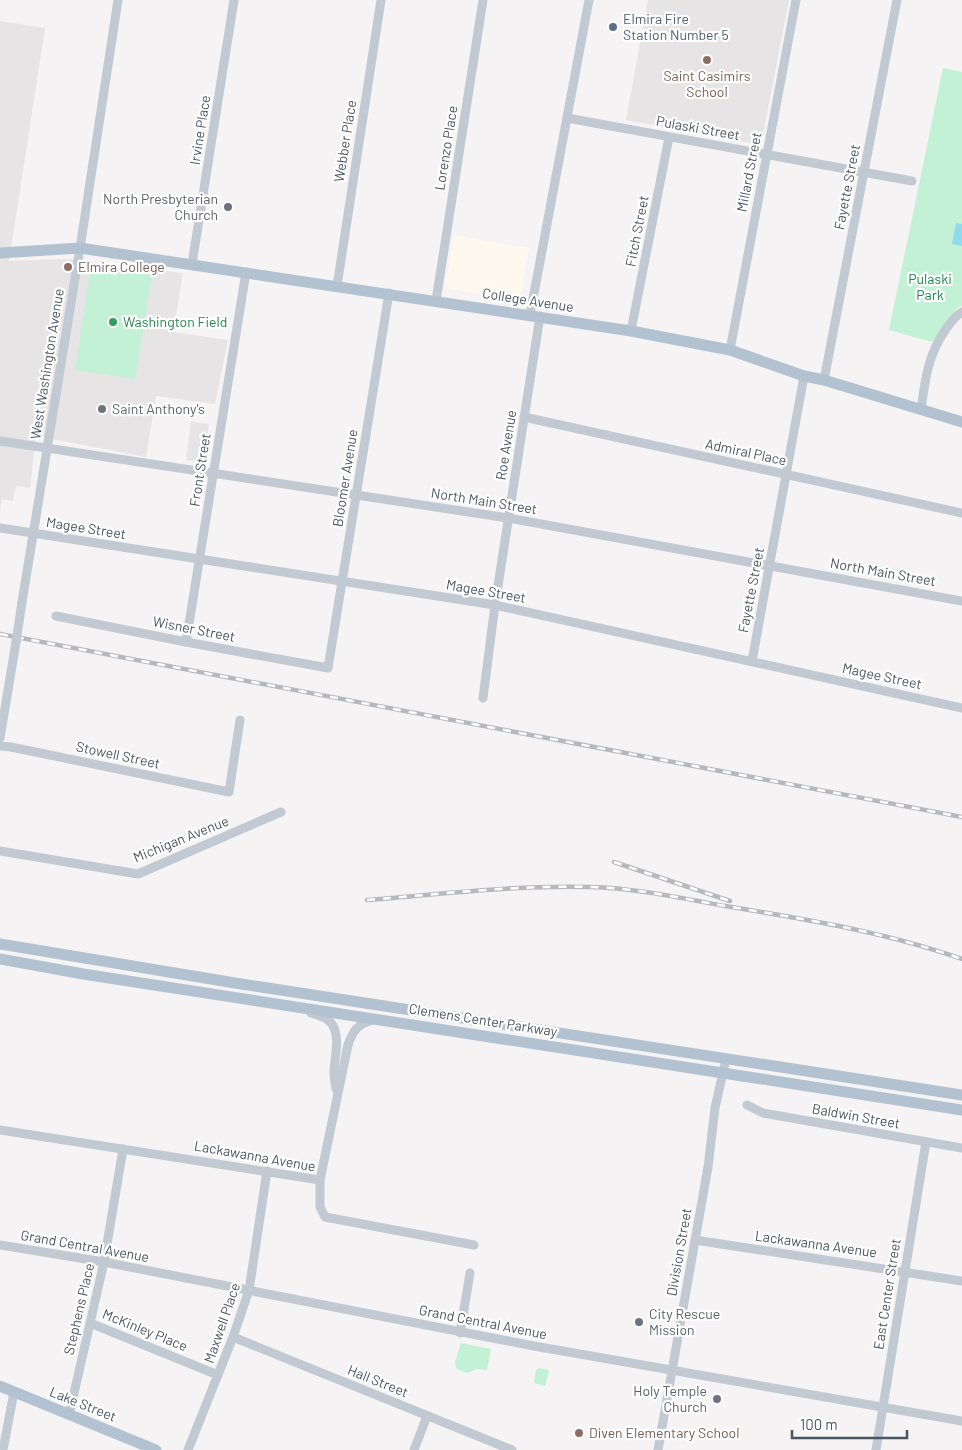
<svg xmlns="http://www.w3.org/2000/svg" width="962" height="1450" font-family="Barlow,sans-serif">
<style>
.commercial{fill:#fdf9ef}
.education{fill:#e6e4e5}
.green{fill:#c3f1d5}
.water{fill:#90daee}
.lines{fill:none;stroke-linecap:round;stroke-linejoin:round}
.minor{stroke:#c1cad2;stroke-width:9}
.major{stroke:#b3c2d1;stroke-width:11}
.rail-casing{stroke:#b5b8bd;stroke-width:4.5}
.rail{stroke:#fff;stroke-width:2.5;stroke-dasharray:8;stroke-linecap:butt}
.minor-bridge{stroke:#c1cad2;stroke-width:9}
.service-dot{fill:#5c6f8a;stroke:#fff;stroke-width:2}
.education-dot{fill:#8d6e63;stroke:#fff;stroke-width:2}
.worship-dot{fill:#6b7280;stroke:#fff;stroke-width:2}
.leisure-dot{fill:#2e9e5b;stroke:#fff;stroke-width:2}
.labels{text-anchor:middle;stroke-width:4.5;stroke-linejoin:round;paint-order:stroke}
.service-label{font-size:14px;fill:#4e5e75;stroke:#fff;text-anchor:start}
.education-label{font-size:14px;fill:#785e54;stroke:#fff;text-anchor:start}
.street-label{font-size:14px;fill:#4a5661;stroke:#fff}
.worship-label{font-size:14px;fill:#5b616d;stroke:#fff;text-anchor:end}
.park-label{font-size:14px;fill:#17864f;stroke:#fff}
.leisure-label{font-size:14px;fill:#27864d;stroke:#fff;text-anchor:start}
</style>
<rect width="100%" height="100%" fill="#f5f3f3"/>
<path class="commercial" d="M 454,235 L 529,248 L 520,301 L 445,288 Z"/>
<g class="education">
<path d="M 648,0 L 789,0 L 761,145 L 626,120 Z"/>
<path d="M 0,21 L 45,28 L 9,261 L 68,259 L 183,273 L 173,332 L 228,340 L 215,404 L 156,396 L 146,457 L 36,436 L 30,488 L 16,486 L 13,501 L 2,499 L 0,511 Z"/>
<path d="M 191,422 L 209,424 L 204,462 L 186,460 Z"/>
</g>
<g class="green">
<path d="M 943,68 L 962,72 L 962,306 L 957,308 L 932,342 L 889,330 Z"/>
<path d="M 91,265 L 152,275 L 135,379 L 75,370 Z"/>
<path d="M 461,1343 L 491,1349 L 487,1370 L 477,1369 L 467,1373 L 456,1368 L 455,1362 Z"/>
<path d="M 539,1368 L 549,1370 L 545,1386 L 534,1383 L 536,1370 Z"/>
</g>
<path class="water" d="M 956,223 L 962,224 L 962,246 L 952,244 Z"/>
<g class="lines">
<g class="minor">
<path d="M 567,118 L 912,181"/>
<path d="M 192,264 L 234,0"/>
<path d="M 337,286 L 381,0"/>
<path d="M 436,301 L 483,0"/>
<path d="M 530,315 L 589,0"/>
<path d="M 631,331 L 669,137"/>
<path d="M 730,350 L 796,0"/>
<path d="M 824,380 L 897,0"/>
<path d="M 921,410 C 925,380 928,354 946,329 C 951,322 955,316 962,312"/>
<path d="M 524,417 L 962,513"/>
<path d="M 0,441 L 508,518 L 962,601"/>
<path d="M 0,528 L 495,605 L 962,708"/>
<path d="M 22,602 L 80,248 L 118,0"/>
<path d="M 56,616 L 186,642 L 328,668 L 389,293"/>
<path d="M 186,642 L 246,272"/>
<path d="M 752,661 L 804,376"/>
<path d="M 483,698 L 495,605 L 540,316"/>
<path d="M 0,738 L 16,642"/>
<path d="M 0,746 L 11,747 L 229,792 L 240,720"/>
<path d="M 0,851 L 138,874 L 281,812"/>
<path d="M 311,1013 C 318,1015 328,1018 332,1024 C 341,1038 334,1058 334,1073 C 334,1078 335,1083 336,1089"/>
<path d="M 747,1105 L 763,1113 L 962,1148"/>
<path d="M 0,1130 L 320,1180 L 320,1207 L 325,1217 L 474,1245"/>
<path d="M 320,1180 L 348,1045 C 353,1030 358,1024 373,1020"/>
<path d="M 695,1240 L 962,1281"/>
<path d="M 0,1245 L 104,1262 L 534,1346 L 962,1421"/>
<path d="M 90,1323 L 218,1375"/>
<path d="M 460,1333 L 470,1273"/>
<path d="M 233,1337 L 512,1450"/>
<path d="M 69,1415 L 104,1262 L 123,1149"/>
<path d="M 3,1450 L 14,1392"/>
<path d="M 188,1450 L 233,1337 L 249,1290 L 267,1171"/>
<path d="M 414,1450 L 427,1416"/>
<path d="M 658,1450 L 708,1167 L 715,1108 L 726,1059"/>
<path d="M 876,1450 L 926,1142"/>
</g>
<g class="major">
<path d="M 0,253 L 80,248 L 631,331 L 730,350 L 804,376 L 824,380 L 962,422"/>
<path d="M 0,944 L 235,983 L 962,1095"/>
<path d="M 0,959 L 83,974 L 962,1110"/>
<path d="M 0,1386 L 156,1450"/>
</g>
<defs>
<g id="rail">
<path d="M 0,634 L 962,817"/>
<path d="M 614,862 L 730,901"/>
<path d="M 367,900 C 441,894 515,885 590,887 C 635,888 681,898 725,906 C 805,919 885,932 962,959"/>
</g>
</defs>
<use href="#rail" class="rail-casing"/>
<use href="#rail" class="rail"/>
<path class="minor-bridge" d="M 16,642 L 22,602"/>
</g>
<circle class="service-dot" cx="613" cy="27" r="5"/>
<g class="education-dot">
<circle cx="707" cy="60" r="5"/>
<circle cx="68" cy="267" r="5"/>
<circle cx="579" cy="1433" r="5"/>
</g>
<g class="worship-dot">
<circle cx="228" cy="207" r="5"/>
<circle cx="102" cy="409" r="5"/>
<circle cx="639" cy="1322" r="5"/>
<circle cx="717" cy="1399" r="5"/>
</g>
<circle class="leisure-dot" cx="113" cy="322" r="5"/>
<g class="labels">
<g class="service-label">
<text x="623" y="24">Elmira Fire<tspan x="623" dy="16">Station Number 5</tspan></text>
</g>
<g class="education-label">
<text x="707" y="81" text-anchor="middle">Saint Casimirs<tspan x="707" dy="16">School</tspan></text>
<text x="78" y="272">Elmira College</text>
<text x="589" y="1438">Diven Elementary School</text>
</g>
<g class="street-label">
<text transform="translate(698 128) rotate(10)" y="5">Pulaski Street</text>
<text transform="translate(200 130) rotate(-81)" y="5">Irvine Place</text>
<text transform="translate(345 141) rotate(-81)" y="5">Webber Place</text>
<text transform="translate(446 148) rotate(-81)" y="5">Lorenzo Place</text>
<text transform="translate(749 172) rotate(-79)" y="5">Millard Street</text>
<text transform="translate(847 187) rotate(-79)" y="5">Fayette Street</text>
<text transform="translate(637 231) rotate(-79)" y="5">Fitch Street</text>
<text transform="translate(528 300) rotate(9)" y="5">College Avenue</text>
<text transform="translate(47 364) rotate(-81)" y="5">West Washington Avenue</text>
<text transform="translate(506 445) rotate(-81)" y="5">Roe Avenue</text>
<text transform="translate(746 452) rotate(12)" y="5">Admiral Place</text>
<text transform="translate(200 470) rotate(-81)" y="5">Front Street</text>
<text transform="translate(345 478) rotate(-81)" y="5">Bloomer Avenue</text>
<text transform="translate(484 501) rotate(9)" y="5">North Main Street</text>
<text transform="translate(86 528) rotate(9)" y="5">Magee Street</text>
<text transform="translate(883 572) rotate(10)" y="5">North Main Street</text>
<text transform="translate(751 590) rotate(-79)" y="5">Fayette Street</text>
<text transform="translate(486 591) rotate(10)" y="5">Magee Street</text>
<text transform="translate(194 629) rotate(11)" y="5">Wisner Street</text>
<text transform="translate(882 676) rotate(12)" y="5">Magee Street</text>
<text transform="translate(118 755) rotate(12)" y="5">Stowell Street</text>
<text transform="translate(181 839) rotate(-22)" y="5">Michigan Avenue</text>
<text transform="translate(483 1020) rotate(9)" y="5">Clemens Center Parkway</text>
<text transform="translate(856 1116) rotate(10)" y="5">Baldwin Street</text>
<text transform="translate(255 1156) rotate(10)" y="5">Lackawanna Avenue</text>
<text transform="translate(816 1244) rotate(8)" y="5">Lackawanna Avenue</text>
<text transform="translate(85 1246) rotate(10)" y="5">Grand Central Avenue</text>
<text transform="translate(679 1252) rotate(-80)" y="5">Division Street</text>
<text transform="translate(887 1294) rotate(-81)" y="5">East Center Street</text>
<text transform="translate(79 1309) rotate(-77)" y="5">Stephens Place</text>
<text transform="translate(483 1322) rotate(11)" y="5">Grand Central Avenue</text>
<text transform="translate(222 1323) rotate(-71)" y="5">Maxwell Place</text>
<text transform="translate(145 1330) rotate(22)" y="5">McKinley Place</text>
<text transform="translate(378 1381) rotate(22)" y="5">Hall Street</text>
<text transform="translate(83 1404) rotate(22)" y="5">Lake Street</text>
</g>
<g class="worship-label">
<text x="218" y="204">North Presbyterian<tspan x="218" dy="16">Church</tspan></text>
<text x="112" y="414" text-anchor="start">Saint Anthony's</text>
<text x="649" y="1319" text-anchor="start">City Rescue<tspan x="649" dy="16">Mission</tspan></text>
<text x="707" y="1396">Holy Temple<tspan x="707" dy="16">Church</tspan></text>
</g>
<g class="park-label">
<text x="930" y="284">Pulaski<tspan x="930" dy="16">Park</tspan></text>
</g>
<g class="leisure-label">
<text x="123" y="327">Washington Field</text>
</g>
</g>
<path d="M792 1430v8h115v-8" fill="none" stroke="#4a5661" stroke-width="2.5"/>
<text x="800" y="1430" font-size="15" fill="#4a5661" stroke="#ffffff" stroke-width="4" paint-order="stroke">100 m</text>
</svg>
